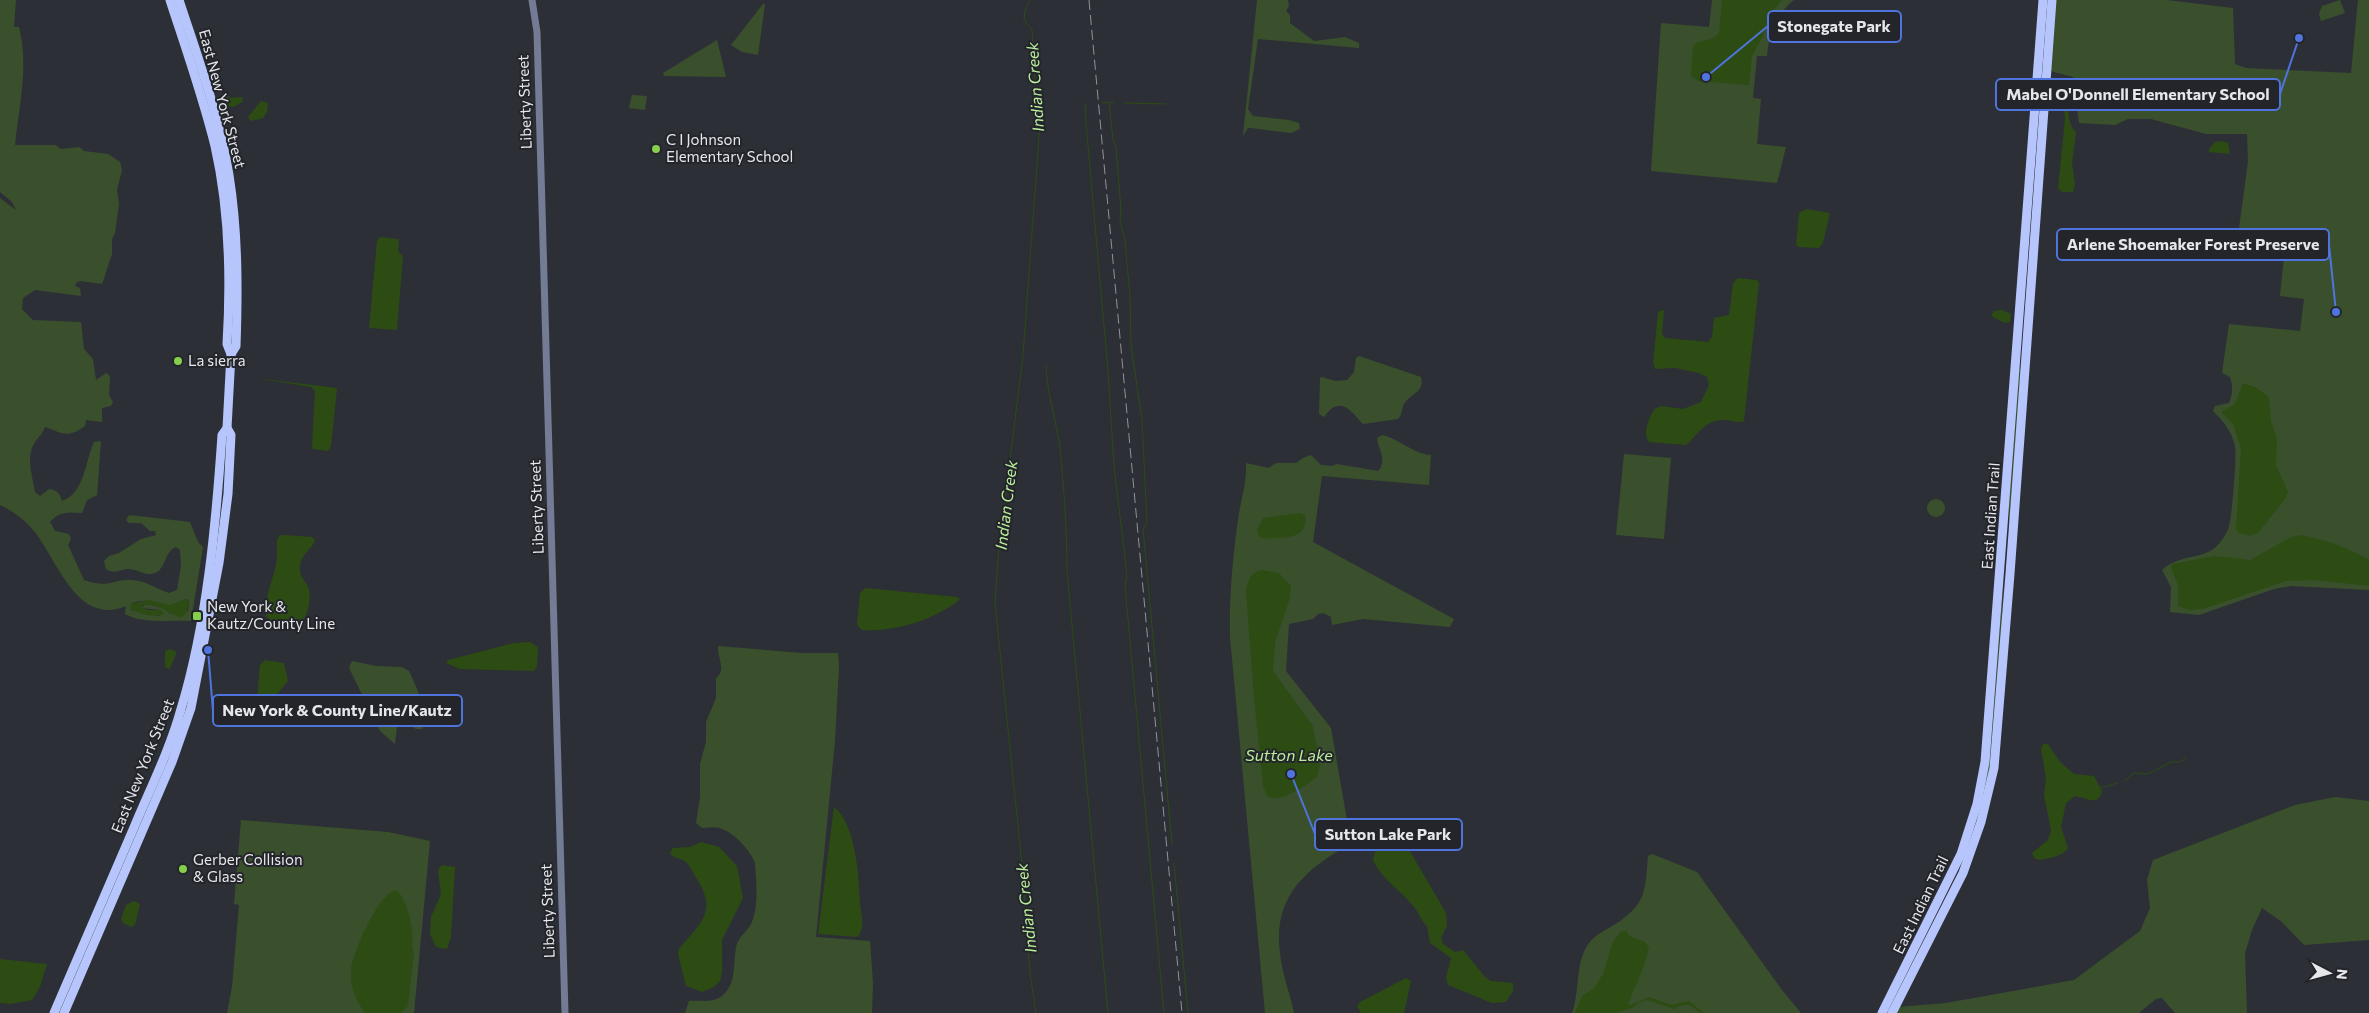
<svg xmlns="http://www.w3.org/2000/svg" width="2369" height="1013" font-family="Commissioner,sans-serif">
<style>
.green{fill:#3a502d;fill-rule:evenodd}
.water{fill:#2c4c13}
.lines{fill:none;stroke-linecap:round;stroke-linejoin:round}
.stream{stroke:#2c4c13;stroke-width:1}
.minor{stroke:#737b95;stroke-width:7}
.major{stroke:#b6c6fc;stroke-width:9}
.rail{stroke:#919398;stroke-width:1;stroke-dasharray:10 5;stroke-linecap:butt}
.poi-dot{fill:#85cf4c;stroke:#23252b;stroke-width:2}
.labels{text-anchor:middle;stroke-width:4;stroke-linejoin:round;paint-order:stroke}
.street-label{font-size:15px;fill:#e5e7eb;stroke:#23252b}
.poi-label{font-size:15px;fill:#e5e7eb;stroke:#23252b;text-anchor:start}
.water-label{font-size:16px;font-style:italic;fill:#bcef9c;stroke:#23252b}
.leader{fill:none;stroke:#4f74dd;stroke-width:2}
.callout-dot{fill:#4f74dd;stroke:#23252b;stroke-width:2}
.callout{fill:#23252b;stroke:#4f74dd;stroke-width:2}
.callout-label{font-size:16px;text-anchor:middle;font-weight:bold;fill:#e5e7eb}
</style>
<rect width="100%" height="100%" fill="#2d2f36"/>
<g class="green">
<path d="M 0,0 L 16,0 L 14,27 L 19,27 C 29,66 19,106 15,145 L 55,145 L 61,149 L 79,147 L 84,151 L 108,154 L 120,162 L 122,170 L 117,190 L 119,204 L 115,233 L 112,239 L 112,254 L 102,284 L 80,281 L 76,283 L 75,286 L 80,288 L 81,296 L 35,290 L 23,298 L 22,309 L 33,320 L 81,322 L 84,349 L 93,359 L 96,380 L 106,373 L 110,376 L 109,395 L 113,402 L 111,406 L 102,408 L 102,422 L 86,420 L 85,426 C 67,439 63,433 45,427 C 42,436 35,439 32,448 C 27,461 33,479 35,492 L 40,496 L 49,489 C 57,490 60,493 62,501 C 85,493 85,461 94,442 L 101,441 L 97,495 L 87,500 L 82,513 C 70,512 59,511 50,522 L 55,531 L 69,534 L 71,539 L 68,545 L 84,580 C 110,589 111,579 131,580 C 145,580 156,589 169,593 L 177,590 L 181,566 L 180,550 L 176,547 C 163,552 167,572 151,574 C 144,575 136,569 129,569 C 120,569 115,575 106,569 L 104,561 L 109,556 L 119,553 L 141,539 L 156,535 L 155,531 L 150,531 L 141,523 L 129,523 L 126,520 L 129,515 L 190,522 L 198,542 L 203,547 L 191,621 C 172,620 142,624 125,614 L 126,606 C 77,627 57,559 34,531 C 25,520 13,511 0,505 L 0,198 L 16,210 L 12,202 L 0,192 ZM 187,599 L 189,601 L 188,611 L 171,614 L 162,608 L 146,604 L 141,608 L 162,610 L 159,616 L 131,610 L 131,604 C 145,597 153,603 167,605 C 173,606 181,601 187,599 Z"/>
<path d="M 1257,0 L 1288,0 L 1289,6 L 1286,11 L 1290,15 L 1290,23 L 1314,41 L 1345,37 L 1359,43 L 1359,48 L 1258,39 L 1248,109 L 1253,116 L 1289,120 L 1299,123 L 1300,129 L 1291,133 L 1251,128 L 1248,128 L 1243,136 Z"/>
<path d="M 1712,0 L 1794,0 C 1776,14 1769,34 1767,56 L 1757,56 L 1753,98 L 1761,99 L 1757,144 L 1786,147 L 1777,183 L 1651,171 L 1661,23 L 1709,27 Z"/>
<path d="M 2055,0 L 2167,0 L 2233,8 L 2235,64 L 2246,68 L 2351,73 L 2358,0 L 2369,0 L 2369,590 L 2291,586 L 2274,589 L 2199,615 L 2170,612 L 2171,587 L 2162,570 C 2181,553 2200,561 2217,546 C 2221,542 2228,532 2229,526 C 2232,517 2237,454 2235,446 C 2231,430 2224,422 2213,411 L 2215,406 L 2229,403 C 2233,393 2233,387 2230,377 L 2222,373 L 2229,324 L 2300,331 L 2304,299 L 2280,296 L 2284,256 L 2236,250 L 2248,162 L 2247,134 L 2206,134 L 2151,119 L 2128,119 L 2115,125 L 2079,123 L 2073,77 L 2050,71 Z"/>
<path d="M 2340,0 L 2345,13 L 2321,21 L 2319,14 L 2322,6 Z"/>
<path d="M 763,4 L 765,4 L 758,55 L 742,52 L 731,45 Z"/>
<path d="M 717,40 L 726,77 L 664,76 L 663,73 Z"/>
<path d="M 632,95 L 647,96 L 645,110 L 629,108 Z"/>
<path d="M 1359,356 L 1421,377 C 1425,392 1411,393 1404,404 C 1401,409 1403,414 1398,419 L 1363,424 C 1356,417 1343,396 1329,411 C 1327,413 1326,415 1324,417 L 1319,414 L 1320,378 L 1322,377 L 1335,381 L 1347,380 L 1354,372 L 1356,358 Z"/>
<path d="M 2019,369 L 2023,369 L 2009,536 L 2009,497 Z"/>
<path d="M 1382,435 C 1400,439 1413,454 1431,455 L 1429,485 L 1322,476 L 1313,542 L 1454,619 L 1450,627 L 1363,619 L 1332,625 L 1331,617 L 1323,613 L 1318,614 L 1313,619 L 1289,624 L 1286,671 L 1331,728 L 1347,820 L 1358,839 C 1311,866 1272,892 1280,953 C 1282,974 1290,993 1294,1013 L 1265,1013 L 1230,637 C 1229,595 1233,554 1239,513 C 1242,496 1247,481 1246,463 L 1269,468 L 1276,463 L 1296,463 L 1303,458 L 1311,455 L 1321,465 L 1332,466 L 1337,464 L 1378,471 C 1388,461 1378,449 1377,438 Z"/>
<path d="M 1624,454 L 1671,458 L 1664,539 L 1616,535 Z"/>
<circle cx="1936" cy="508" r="9"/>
<path d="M 2003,587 L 2001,654 L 1993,755 L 1973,836 L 1990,751 Z"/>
<path d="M 718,646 L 802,653 L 838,653 L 839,667 L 835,741 L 816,937 L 870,941 L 873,983 L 872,1013 L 685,1013 L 689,1001 C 701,1000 712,1004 723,995 C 738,982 732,961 737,944 C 740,935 749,930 752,922 C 759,904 756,881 755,863 C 751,851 734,833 722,829 C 715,826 708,828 702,828 L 696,823 L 700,797 L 700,764 L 706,742 L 706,722 L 716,698 L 716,678 C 727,670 717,657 718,646 Z"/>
<path d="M 352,661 L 376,666 L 402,667 L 409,671 L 418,691 L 425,724 L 422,729 L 416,729 L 404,722 L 397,726 L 395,744 L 380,731 L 351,672 L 349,667 Z"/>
<path d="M 2335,797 L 2369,801 L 2369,940 L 2304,945 L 2282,922 L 2262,908 L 2252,930 L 2245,953 L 2247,1013 L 2175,1013 L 2162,998 L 2156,999 L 2139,1013 L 1895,1013 L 1898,1007 L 1946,1003 L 2074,980 L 2140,931 L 2150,908 L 2147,880 L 2153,860 L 2295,805 Z"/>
<path d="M 241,820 L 388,832 L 430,841 L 414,1013 L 227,1013 L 232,987 L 239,905 L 234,904 Z"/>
<path d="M 1652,854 L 1697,872 L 1782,990 L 1801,1013 L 1572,1013 C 1580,991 1575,966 1587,946 C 1594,935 1604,931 1614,925 C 1647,904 1645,891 1648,856 Z"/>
</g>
<g class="water">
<path d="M 1722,0 L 1782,0 L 1769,16 L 1763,36 L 1752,56 L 1749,85 L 1698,81 L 1691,76 L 1693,46 C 1701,38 1712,42 1719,33 Z"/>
<path d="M 2067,90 C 2070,104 2065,122 2076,132 L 2072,163 L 2075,184 L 2073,192 L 2062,192 L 2058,188 L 2065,119 L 2064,107 Z"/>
<path d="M 225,91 L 230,98 L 243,97 L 242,102 L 234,107 L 227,106 Z"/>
<path d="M 261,101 L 268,103 L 267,112 L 263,118 L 251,121 L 248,117 Z"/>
<path d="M 2222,141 L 2228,143 L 2230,154 L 2209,152 L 2209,149 L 2215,142 Z"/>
<path d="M 1806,209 L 1830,213 L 1823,243 L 1819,248 L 1798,247 L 1796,244 L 1799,213 Z"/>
<path d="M 380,237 L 399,239 L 398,251 L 403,256 L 397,330 L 369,328 L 377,241 Z"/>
<path d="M 1738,278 L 1757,280 L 1759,283 L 1744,421 C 1737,424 1732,420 1725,420 C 1705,419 1698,435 1686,445 L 1649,442 C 1642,433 1649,419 1654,409 L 1661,406 L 1683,409 L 1701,402 L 1709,385 L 1707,377 L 1699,373 L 1675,368 L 1655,369 L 1653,362 L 1658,312 L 1662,310 L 1664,311 L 1662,334 L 1665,338 L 1708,342 L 1712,337 L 1714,318 L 1729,315 L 1733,283 Z"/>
<path d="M 2002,310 L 2011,314 L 2010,322 L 2005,323 L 1991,316 L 1994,311 Z"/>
<path d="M 255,378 L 337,388 L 331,446 L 328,451 L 313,449 L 312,447 L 315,391 L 311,387 Z"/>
<path d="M 2243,383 L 2255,387 L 2269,397 L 2271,421 L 2277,439 L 2276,465 L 2288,492 L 2286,498 L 2258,533 L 2250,536 L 2239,533 L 2236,528 L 2241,448 L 2233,424 L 2221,412 L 2235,404 Z"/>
<path d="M 1300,513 L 1305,515 C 1309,536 1290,538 1275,538 C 1268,538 1264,540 1259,537 L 1257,530 L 1263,518 Z"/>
<path d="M 284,535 L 312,537 L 315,540 C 312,550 301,553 300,567 C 299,577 306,581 309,589 C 311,599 308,618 300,623 L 274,623 L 266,616 C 264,594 275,578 277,558 C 278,550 274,541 280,535 Z"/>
<path d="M 2302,535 L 2333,543 L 2369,559 L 2369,586 L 2314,580 L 2286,581 L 2203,609 L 2189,610 L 2178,606 L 2178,585 L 2171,568 L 2172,564 L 2215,556 L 2250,560 L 2291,537 Z"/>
<path d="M 1262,570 L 1279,573 L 1291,586 L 1290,598 L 1275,643 L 1273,671 L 1313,726 L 1320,766 L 1317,777 C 1305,786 1281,804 1267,796 L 1263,786 L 1254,698 L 1246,593 C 1247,581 1250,572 1262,570 Z"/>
<path d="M 865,588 L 957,597 L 960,599 C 936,620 894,632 862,630 L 857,625 L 860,593 Z"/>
<path d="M 187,599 L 189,601 L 186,614 L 182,617 C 168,616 162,603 143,605 L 141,607 L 148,610 L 162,610 L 164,614 C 155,618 137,614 130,608 L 131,604 L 149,600 L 170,605 Z"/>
<path d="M 530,642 L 538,647 L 537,666 L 534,671 L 460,669 L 446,663 L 448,660 L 514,643 Z"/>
<path d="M 170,649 L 175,651 L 176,654 L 170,669 L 165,667 L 165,651 Z"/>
<path d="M 265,660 L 284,663 L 288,681 L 258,717 L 256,709 L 260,665 Z"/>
<path d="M 2043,744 L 2048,744 L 2060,762 L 2074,774 L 2094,776 L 2102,791 C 2098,807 2087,798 2075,796 L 2066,803 L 2061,827 L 2068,848 C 2064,856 2043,861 2035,859 L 2032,853 L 2048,840 L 2051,830 L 2044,795 L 2046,778 L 2041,749 Z"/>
<path d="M 834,807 C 856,824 859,878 860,904 C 861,914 866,929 857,937 L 818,934 Z"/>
<path d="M 1398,838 L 1405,843 L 1446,913 L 1447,926 L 1441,938 L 1443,944 L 1455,952 L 1463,950 L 1485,977 L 1491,981 L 1513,983 L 1513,991 L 1506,1002 L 1492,1003 L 1448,985 L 1446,978 L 1451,958 L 1430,943 L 1427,926 C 1420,920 1420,914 1414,907 C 1401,890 1382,880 1373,860 L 1376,848 L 1388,840 Z"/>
<path d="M 701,842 L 719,847 L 737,866 L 743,898 L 722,940 L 722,972 L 720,981 L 714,987 L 702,992 L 686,986 L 678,954 L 679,949 C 700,923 718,913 697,879 C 693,873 691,867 686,862 C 681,857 674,860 670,853 L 673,848 L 690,847 Z"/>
<path d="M 442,865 L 455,867 L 451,937 L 447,949 L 436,947 L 430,934 L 431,917 L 441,894 L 438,870 Z"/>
<path d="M 396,890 C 405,896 411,919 412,930 C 413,939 411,945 414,953 L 408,1006 L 401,1013 L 365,1013 C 355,999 350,987 351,970 C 353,952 378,894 396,890 Z"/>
<path d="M 134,901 L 140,904 L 135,925 L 131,927 L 123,923 L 121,919 L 126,905 Z"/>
<path d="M 1621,931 L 1627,931 L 1629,936 L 1645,942 L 1649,948 L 1644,966 L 1628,1004 L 1631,1005 L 1649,997 L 1671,1005 L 1689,1001 L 1704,1013 L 1700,1013 C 1690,1004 1687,1002 1674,1009 L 1647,1000 L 1639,1002 L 1634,1007 L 1616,1013 L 1575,1013 L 1582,996 L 1593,989 L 1603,974 L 1613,942 Z"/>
<path d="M 0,959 L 47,964 L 40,987 L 32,1000 L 10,1004 L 0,1003 Z"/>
<path d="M 1406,978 L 1411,981 L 1404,1013 L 1361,1013 L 1357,1006 L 1360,1002 Z"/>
</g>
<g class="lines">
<g class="stream">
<path d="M 1030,0 L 1025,10 L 1024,20 L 1032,30 L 1036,101 L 1040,123 L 1023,355 L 998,558 L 995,603 L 1021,855 L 1030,973 L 1036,1013"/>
<path d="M 1036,101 L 1041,102"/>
<path d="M 1102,103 L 1114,102"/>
<path d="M 1109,103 L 1113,139 L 1116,147 L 1121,209 L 1120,221 L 1125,241 L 1130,296 L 1131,345 L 1142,420 L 1147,522 L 1143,530 L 1145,550 L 1172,844"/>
<path d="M 1125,103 L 1166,104"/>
<path d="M 1087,104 L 1085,105 L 1086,123 L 1108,371 L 1114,466 L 1127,575 L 1125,586 L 1164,1013"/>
<path d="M 1046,365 C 1047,394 1056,420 1060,448 C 1064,489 1067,531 1067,571 L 1108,1013"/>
<path d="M 2124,781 L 2134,773 L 2148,774 L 2171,762 L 2180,762 L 2186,758"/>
<path d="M 2101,788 L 2117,783"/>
<path d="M 1174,863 L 1188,1013"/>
</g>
<path class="minor" d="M 532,0 L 537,32 L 565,1013"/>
<g class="major">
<path d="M 179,0 C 198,58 219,115 229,175 C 238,232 238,288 236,346 L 231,354"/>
<path d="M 54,1013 C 81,950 108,888 135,825 C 151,787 170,749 181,709 C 207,624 216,523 222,435 L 227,428 L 231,354 L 227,344 C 231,278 230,212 215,146 C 203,97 186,49 170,0"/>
<path d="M 64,1013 L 172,762 L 191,708 L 219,563 L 228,494 L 231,435 L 227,428"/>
<path d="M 1882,1013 L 1961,854 L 1977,804 L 1985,762 L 2043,0"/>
<path d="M 1892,1013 L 1963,873 L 1981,822 L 1994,768 L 2010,574 L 2052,0"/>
</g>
<path class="rail" d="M 1089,0 L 1182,1013"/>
</g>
<g class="poi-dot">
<circle cx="656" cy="149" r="5"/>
<circle cx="178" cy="361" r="5"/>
<rect x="192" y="611" width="10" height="10" rx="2.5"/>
<circle cx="183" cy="869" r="5"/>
</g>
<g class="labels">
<g class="street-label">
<text transform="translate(222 99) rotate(75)" y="5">East New York Street</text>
<text transform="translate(525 102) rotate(-92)" y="5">Liberty Street</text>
<text transform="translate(537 507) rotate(-92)" y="5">Liberty Street</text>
<text transform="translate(1991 516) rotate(-86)" y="5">East Indian Trail</text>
<text transform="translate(143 766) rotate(-68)" y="5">East New York Street</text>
<text transform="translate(1921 905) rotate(-64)" y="5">East Indian Trail</text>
<text transform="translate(548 911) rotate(-92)" y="5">Liberty Street</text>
</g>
<g class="poi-label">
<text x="666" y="145">C I Johnson<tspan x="666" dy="17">Elementary School</tspan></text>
<text x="188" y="366">La sierra</text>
<text x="207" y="612">New York &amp;<tspan x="207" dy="17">Kautz/County Line</tspan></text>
<text x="193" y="865">Gerber Collision<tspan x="193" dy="17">&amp; Glass</tspan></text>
</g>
<g class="water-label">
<text transform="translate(1035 87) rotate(-94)" y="6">Indian Creek</text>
<text transform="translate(1006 505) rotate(-83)" y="6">Indian Creek</text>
<text x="1289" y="761">Sutton Lake</text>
<text transform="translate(1026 908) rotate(-96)" y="6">Indian Creek</text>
</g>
</g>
<path class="leader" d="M1706 77L1768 26M2299 38L2280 94M2336 312L2329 245M208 650L213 711M1291 774L1315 834"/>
<g class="callout-dot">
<circle cx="1706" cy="77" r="5"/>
<circle cx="2299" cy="38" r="5"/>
<circle cx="2336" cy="312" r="5"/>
<circle cx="208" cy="650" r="5"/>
<circle cx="1291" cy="774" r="5"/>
</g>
<g class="callout">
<rect x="1768" y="11" width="133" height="31" rx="5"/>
<rect x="1996" y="79" width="284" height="31" rx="5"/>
<rect x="2057" y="229" width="272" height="31" rx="5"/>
<rect x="213" y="695" width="249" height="31" rx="5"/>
<rect x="1315" y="819" width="147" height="31" rx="5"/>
</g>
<g class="callout-label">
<text x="1834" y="32">Stonegate Park</text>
<text x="2138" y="100">Mabel O'Donnell Elementary School</text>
<text x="2193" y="250">Arlene Shoemaker Forest Preserve</text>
<text x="337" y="716">New York &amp; County Line/Kautz</text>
<text x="1388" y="840">Sutton Lake Park</text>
</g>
<g transform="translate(2329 973) rotate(96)" stroke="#23252b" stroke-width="4" paint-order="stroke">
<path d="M0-4L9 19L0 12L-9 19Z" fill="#e5e7eb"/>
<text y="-8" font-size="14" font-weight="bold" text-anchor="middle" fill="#e5e7eb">N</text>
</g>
</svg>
